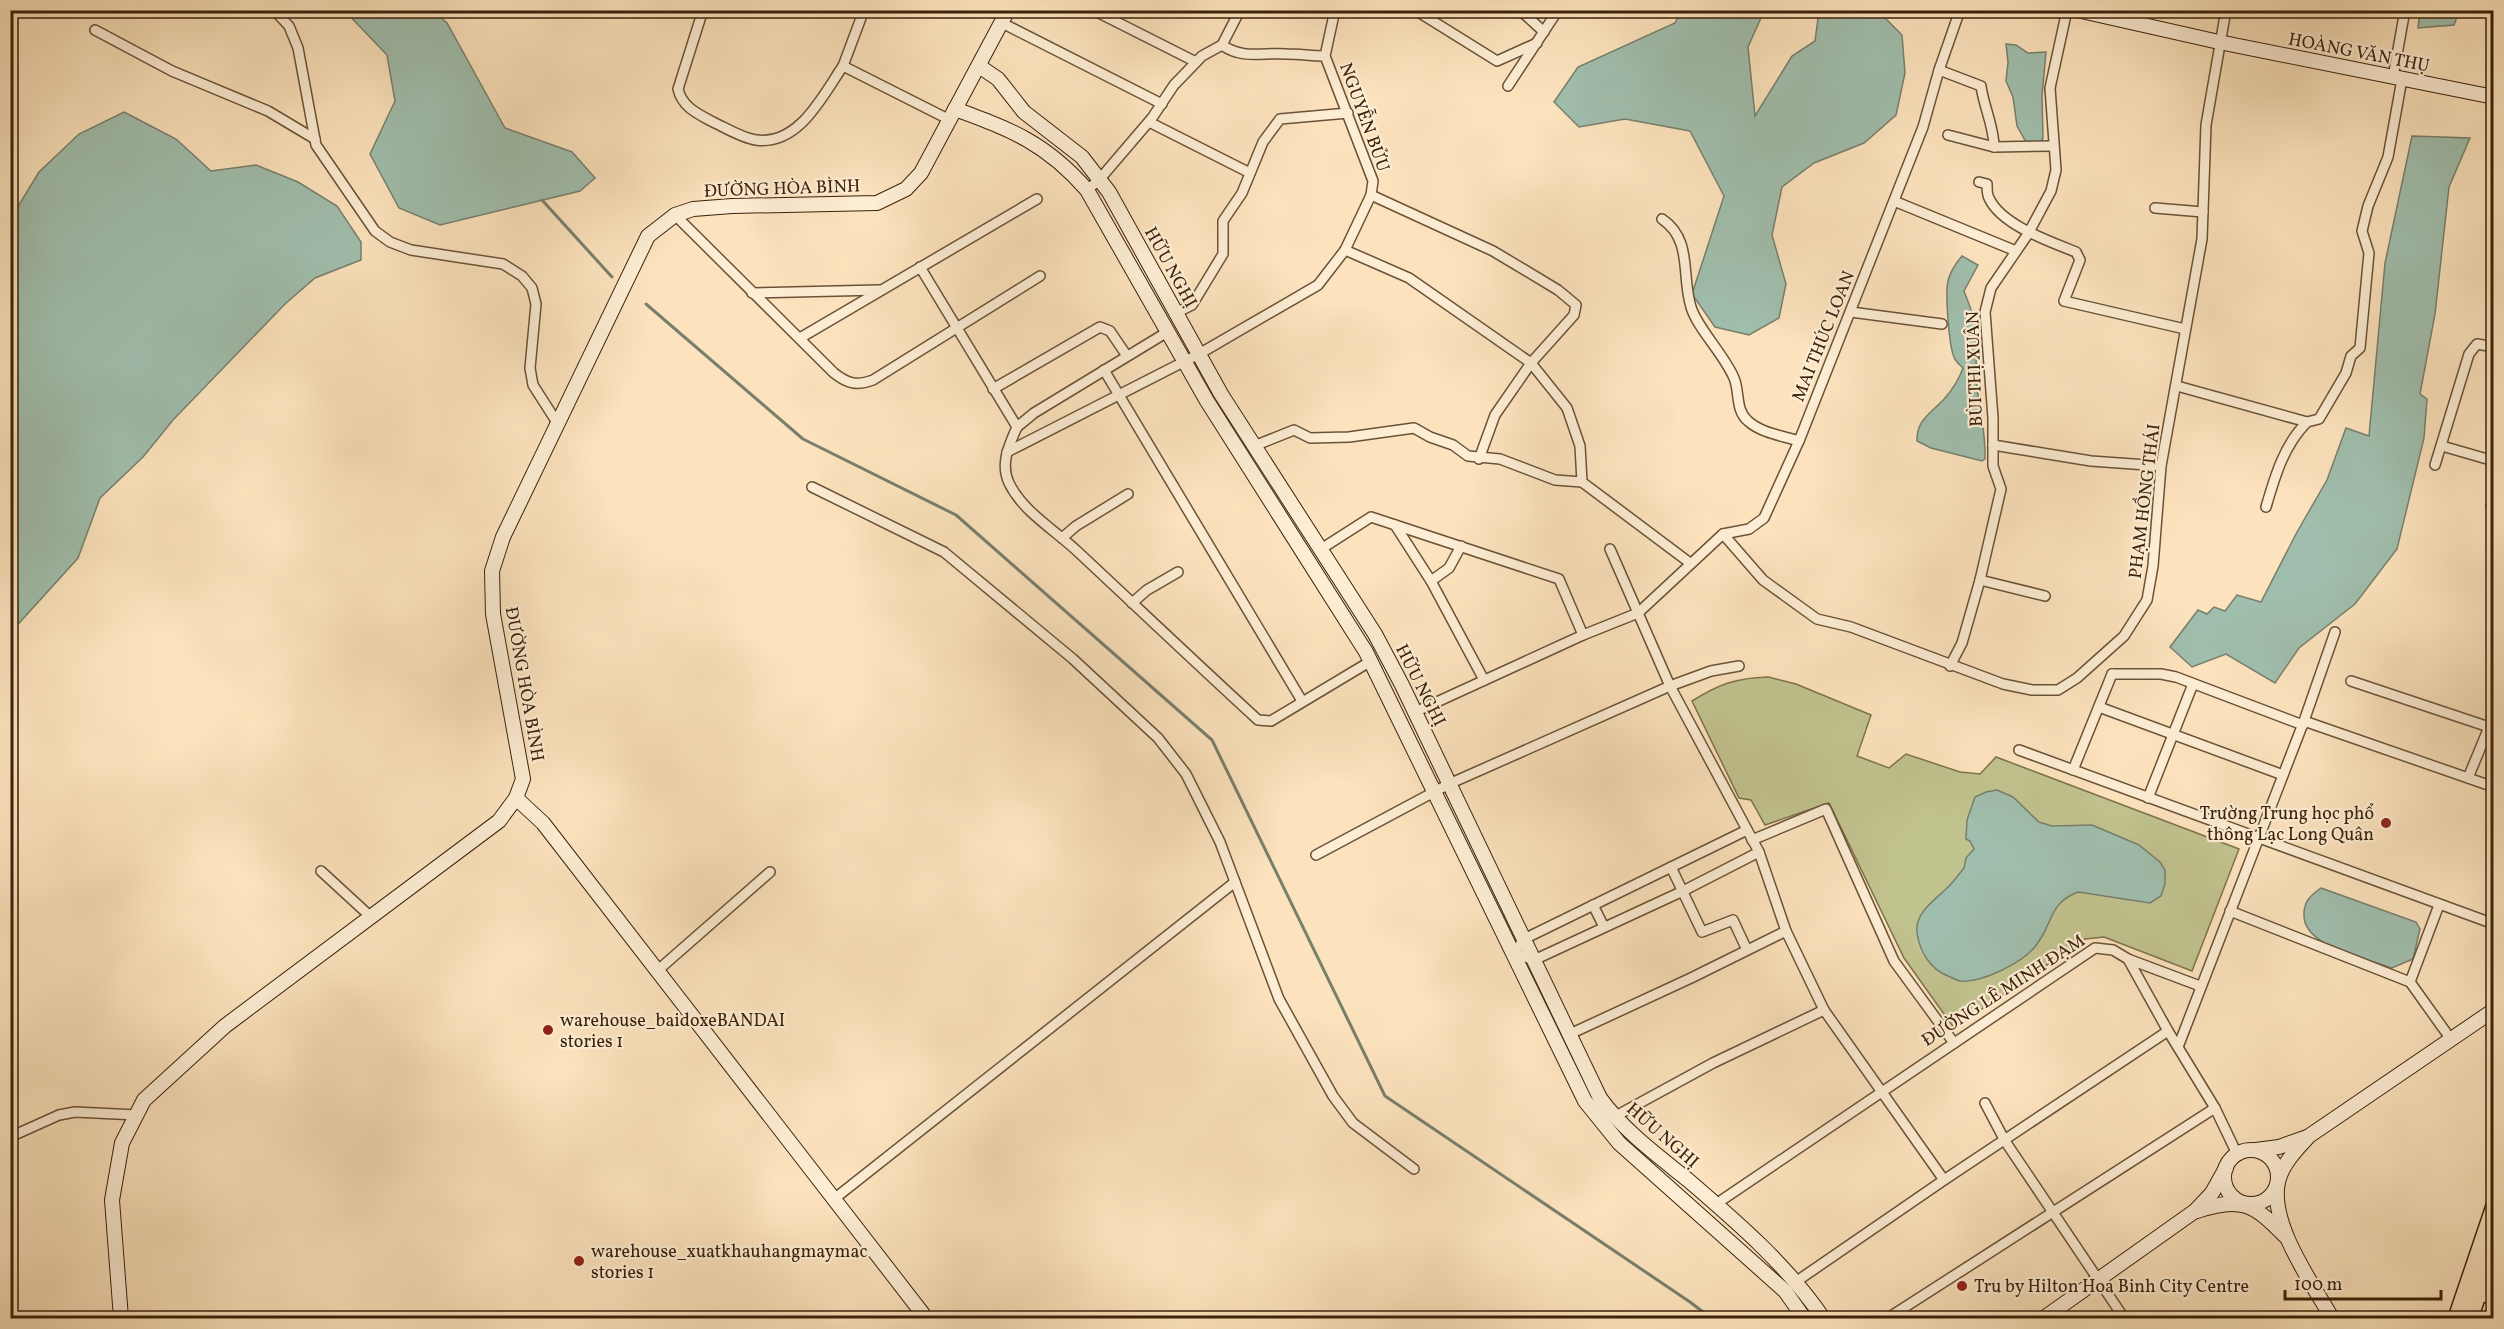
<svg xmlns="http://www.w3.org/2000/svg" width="2504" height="1329" font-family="Vollkorn,serif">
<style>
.green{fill:#c1c38f;stroke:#7e724c;stroke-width:1.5}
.water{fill:#a0bead;stroke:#787f6c;stroke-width:1.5}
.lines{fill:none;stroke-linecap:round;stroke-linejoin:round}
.stream{stroke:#787f6c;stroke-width:3}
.street-casing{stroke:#6b5237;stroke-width:12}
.secondary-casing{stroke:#3b210a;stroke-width:16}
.primary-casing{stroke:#3b210a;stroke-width:18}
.street{stroke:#fdedd4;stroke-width:9}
.secondary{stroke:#fdedd4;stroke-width:14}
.primary{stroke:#fce3bd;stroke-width:15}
.poi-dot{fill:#8f2418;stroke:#fdedd4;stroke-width:2}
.labels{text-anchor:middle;stroke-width:4.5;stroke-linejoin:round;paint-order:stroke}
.street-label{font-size:18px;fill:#3b210a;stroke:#fdedd4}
.poi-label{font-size:18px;fill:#3b210a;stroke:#fdedd4;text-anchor:start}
</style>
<rect width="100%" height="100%" fill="#fce3bd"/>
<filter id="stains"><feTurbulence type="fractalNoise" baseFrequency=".00333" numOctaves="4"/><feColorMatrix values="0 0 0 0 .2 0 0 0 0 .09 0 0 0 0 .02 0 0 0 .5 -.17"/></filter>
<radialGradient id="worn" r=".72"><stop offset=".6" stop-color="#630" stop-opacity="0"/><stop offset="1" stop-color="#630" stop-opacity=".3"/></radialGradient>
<path class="green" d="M 1768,677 L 1796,684 L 1871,715 L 1857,756 L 1889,768 L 1906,754 L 1960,772 L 1980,774 L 1996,757 L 2239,849 L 2192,971 L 2104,937 L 2085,939 L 1954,1028 L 1904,958 L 1829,803 L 1765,825 L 1751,800 L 1739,798 L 1692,701 C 1719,684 1736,678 1768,677 Z"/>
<g class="water">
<path d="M 345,11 L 433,11 L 447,23 L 505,128 L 572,152 L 595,178 L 580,191 L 440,225 L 399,208 L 370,154 L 395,101 L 387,55 Z"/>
<path d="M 1681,11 L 1764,11 L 1748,47 L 1755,116 L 1792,56 L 1815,41 L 1819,11 L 1880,11 L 1880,13 L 1902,35 L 1905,73 L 1896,115 L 1864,143 L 1814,163 L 1782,187 L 1772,235 L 1786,284 L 1779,318 L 1749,335 L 1715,327 L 1692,294 L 1724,196 L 1690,131 L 1625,119 L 1579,127 L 1554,102 L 1578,67 L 1675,23 Z"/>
<path d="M 2420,11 L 2420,10 L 2459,11 L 2454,25 L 2418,28 Z"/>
<path d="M 2006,44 L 2016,45 L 2028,53 L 2046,52 L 2042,96 L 2043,138 L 2040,143 L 2026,142 L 2017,126 L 2013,97 L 2006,81 L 2008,62 Z"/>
<path d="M 124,112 L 176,139 L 211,171 L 256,165 L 298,182 L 337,206 L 361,242 L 361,260 L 315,278 L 285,304 L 173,420 L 143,457 L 100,498 L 78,558 L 11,632 L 11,218 L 39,172 L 79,134 Z"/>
<path d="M 2412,136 L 2470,138 L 2449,187 L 2435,314 L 2420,394 L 2427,399 L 2424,438 L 2397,549 L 2355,604 L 2299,648 L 2275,683 L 2226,654 L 2192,667 L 2170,647 L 2198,610 L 2207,614 L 2214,607 L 2225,611 L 2237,595 L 2261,602 L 2297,532 L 2327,480 L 2346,428 L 2369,436 L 2385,263 Z"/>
<path d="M 1962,256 L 1978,265 L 1964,291 C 1968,302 1974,314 1975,326 C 1978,348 1974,372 1978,395 C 1981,417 1986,435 1985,459 L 1982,461 L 1931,448 L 1917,441 C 1916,419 1933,412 1945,398 C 1953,389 1959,379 1963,368 C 1960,365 1955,361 1954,357 C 1949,346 1945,293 1948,281 C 1950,272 1956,263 1962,256 Z"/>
<path d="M 1997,790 L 2013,797 L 2039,822 L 2052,826 L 2092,825 L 2139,845 L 2160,862 L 2165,870 L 2165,884 L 2161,896 L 2150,903 L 2078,892 C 2049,903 2053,923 2037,944 C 2025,962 1982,983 1960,981 C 1956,980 1951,977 1948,976 C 1930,969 1920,952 1917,933 C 1914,912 1937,899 1949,886 C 1955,880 1959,874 1964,868 L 1966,858 L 1974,849 L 1970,841 L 1966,839 L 1967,820 L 1975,797 L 1986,792 Z"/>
<path d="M 2321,888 L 2416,922 L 2420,929 L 2413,959 L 2392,968 C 2367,958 2302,947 2304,914 C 2304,901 2311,895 2321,888 Z"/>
</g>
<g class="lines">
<g class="stream">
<path d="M 542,200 L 612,277"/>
<path d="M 646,304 L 803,439 L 956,515 L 1212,740 L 1385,1096 L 1690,1302 L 1711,1318"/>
</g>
<defs>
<g id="street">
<path d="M 274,10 L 289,26 L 298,48 L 316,145 L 375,231 L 390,242 L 411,250 L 503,264 L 522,276 L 532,288 L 536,304 L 530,368 L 533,385 L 558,424"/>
<path d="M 703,10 L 678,89 C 682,107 698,114 713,122 C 726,128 742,138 756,140 C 799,146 823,95 843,66"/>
<path d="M 864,10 L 843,66 L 950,120"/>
<path d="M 1093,10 L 1196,62"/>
<path d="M 1415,10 L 1497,61 L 1537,43"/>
<path d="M 1520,10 L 1544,32"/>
<path d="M 1002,23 L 1162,104"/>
<path d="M 95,30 L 172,71 L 268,111 L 315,139"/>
<path d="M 1222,45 L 1240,10"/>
<path d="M 1939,70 L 1981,86 C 1984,108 1994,126 1994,147 L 2053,146"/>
<path d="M 2393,77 L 2405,10"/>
<path d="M 1508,86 L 1558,10"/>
<path d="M 1149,122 L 1250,173"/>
<path d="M 1948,135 L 1994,147"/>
<path d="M 1979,182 L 1987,184 C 1987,188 1987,195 1989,198 C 2001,225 2051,242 2076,252 L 2080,260 L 2064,301 L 2185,329"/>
<path d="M 1087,190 L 1099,180 L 1152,118 L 1174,85 L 1202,56 L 1222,45 C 1243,60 1263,52 1287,54 C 1300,54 1312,56 1325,56"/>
<path d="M 1371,195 L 1493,251 L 1558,290 L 1576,305 L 1574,315 L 1531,363 L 1495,415 L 1479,459"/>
<path d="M 1894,201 L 2016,251"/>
<path d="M 2155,208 L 2203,212"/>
<path d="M 675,215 L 834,373 C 848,384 857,386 873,380 L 1040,276"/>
<path d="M 1662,219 C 1693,240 1681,275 1691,307 C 1697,328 1724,354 1734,378 C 1740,392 1735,410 1748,421 C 1761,433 1783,436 1799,441"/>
<path d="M 1345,250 L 1409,278 L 1531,363 L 1567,408 L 1580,446 L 1582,482 L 1690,563"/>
<path d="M 920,267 L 1017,427 C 1009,445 1000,464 1009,483 C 1023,512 1055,530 1077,551 C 1137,607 1197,664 1258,720 L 1271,721 L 1371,661"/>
<path d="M 752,293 L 879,290"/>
<path d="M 1851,312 L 1942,324"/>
<path d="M 1176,313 L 1192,305 L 1223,254 L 1223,221 L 1242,193 L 1263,142 L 1280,119 L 1348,113"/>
<path d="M 800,338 L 1037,199"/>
<path d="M 1104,370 L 1302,701"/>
<path d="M 2177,386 L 2307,422 L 2319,419 L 2346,373 L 2351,356 L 2360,348 L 2369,253 L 2362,231 L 2368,206 L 2388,157 L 2402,79"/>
<path d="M 993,389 L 1100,327 L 1110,331 L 1127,356"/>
<path d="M 1017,427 L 1034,413 L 1169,331"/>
<path d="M 1993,445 L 2091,461 L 2161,466"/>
<path d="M 1254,446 L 1294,430 L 1310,438 L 1349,437 L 1414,428 L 1430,437 L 1453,445 L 1468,456 L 1500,459 L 1555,480 L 1582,482"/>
<path d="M 2442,446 L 2494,461"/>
<path d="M 1007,452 L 1199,354 L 1318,285 L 1345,250 L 1371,195 L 1373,181 L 1325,56 L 1335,10"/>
<path d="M 2435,465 L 2469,354 L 2477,344 L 2494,347"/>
<path d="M 812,487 L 944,552 L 1073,659 L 1158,738 L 1186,774 L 1220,842 L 1279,999 L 1333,1096 L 1353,1123 L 1414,1169"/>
<path d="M 2491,506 L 2494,499"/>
<path d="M 2266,507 C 2275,476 2284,445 2307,422"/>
<path d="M 1395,525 L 1431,581 L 1484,680"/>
<path d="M 1723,534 L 1763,580 L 1817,619 L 1851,627 L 2003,684 L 2032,690 L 2058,690 L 2077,678 L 2124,636 L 2147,600 L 2153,566 L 2161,466 L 2202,239 L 2206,125 L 2226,10"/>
<path d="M 1062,538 L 1076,526 L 1128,494"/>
<path d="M 1321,549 L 1371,517 L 1559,579 L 1583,635 L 1415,712"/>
<path d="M 1610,549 L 1670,686 L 1759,852 L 1786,931 L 1824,1010 L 1944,1180"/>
<path d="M 1980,580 L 2045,596"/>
<path d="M 1431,581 L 1449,568 L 1461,546"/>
<path d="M 1132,603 L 1147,590 L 1178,572"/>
<path d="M 1583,635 L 1638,613 L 1723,534 L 1749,529 L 1764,518 L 1799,441 L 1923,127 L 1939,70 L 1960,10"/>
<path d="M 1950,666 L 1962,643 L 1980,580 L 2001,489 L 1993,466 L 1993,418 L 1985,312 L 1991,288 L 2028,234 L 2051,191 L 2056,170 L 2050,88 L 2067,10"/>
<path d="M 2112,674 L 2161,674 L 2176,677 L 2303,725"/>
<path d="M 2351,681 L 2489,727"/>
<path d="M 2099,707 L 2283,775"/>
<path d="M 2304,721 L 2494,787"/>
<path d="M 2019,750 L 2494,924"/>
<path d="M 2073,770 L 2112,674"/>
<path d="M 2468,778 L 2489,727 L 2494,728"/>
<path d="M 2148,798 L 2193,684"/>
<path d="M 1747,830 L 1524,939 L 1514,953 L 1534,960 L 1683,891 L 1759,852"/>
<path d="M 1752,840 L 1826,809 L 1894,961 L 1954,1043"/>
<path d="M 1316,855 L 1449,784 L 1670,686 L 1711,671 L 1739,666"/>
<path d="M 1671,867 L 1702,932 L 1733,920 L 1747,950"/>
<path d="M 321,871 L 371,917"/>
<path d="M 1593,905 L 1604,927"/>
<path d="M 2230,911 L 2410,982 L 2450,1038"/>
<path d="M 2128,959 L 2200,986"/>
<path d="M 657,971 L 770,872"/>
<path d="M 2410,982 L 2439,905"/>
<path d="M 1570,1034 L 1691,978 L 1786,931"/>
<path d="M 2178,1047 L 2304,721 L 2335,632"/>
<path d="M 1985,1103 L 2005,1141 L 2124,1318"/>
<path d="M 1614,1117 L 1713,1063 L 1824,1010"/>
<path d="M 10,1137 L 59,1115 L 75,1112 L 137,1115"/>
<path d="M 834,1199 L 1235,882"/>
<path d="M 1716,1204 L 2095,948 L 2113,950 L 2128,959 L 2168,1031 L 2215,1108 L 2237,1154"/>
<path d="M 1797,1281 L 1944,1180 L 2168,1031"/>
<path d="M 2478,1295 L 2494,1300"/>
<path d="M 10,1317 L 13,1318"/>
<path d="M 1888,1318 L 2215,1108"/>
</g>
<g id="secondary">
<path d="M 2077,10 L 2219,42 L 2494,97"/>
<path d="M 979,66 L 998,79 L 1024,112 L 1082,157 L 1109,192 L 1221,394 L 1375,634 L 1402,685 L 1600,1098 C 1624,1131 1657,1155 1688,1180 C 1737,1222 1787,1265 1823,1318"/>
<path d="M 955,109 C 1012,130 1046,143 1087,190 L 1207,401 L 1366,652 L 1585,1101 L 1619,1143 L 1785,1291 L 1804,1318"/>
<path d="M 516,798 L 543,823 L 926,1318"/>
<path d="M 2256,1150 L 2279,1147 L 2307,1137"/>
<circle cx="2251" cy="1177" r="27"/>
<path d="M 2197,1211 C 2241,1196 2254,1204 2285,1236"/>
<path d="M 121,1318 L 112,1200 L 122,1143 L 144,1100 L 225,1026 L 499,821 L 516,798 L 523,779 L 493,614 L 492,571 L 503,537 L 648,236 L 675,215 L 693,209 L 732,206 L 877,203 L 906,189 L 921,173 L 1008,10"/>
<path d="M 2044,1318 L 2195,1211 L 2212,1193 L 2226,1168"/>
<path d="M 2332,1318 C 2312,1283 2269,1224 2278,1182 C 2282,1164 2297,1149 2309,1136 L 2494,1010"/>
</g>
<g id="primary">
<path d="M 2456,1318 L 2494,1206"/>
<path d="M 2470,1318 L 2494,1250"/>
</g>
</defs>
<use href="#street" class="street-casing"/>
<use href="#secondary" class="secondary-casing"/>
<use href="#primary" class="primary-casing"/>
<use href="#street" class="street"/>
<use href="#secondary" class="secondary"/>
<use href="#primary" class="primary"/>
</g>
<g class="poi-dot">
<circle cx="2386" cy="823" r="6"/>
<circle cx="548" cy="1030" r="6"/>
<circle cx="579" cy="1261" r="6"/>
<circle cx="1962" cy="1286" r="6"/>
</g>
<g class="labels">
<g class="street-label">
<text transform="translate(2359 52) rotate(11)" y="6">HOÀNG VĂN THỤ</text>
<text transform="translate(1365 117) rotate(70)" y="6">NGUYỄN BỬU</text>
<text transform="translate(782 188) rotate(-2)" y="6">ĐƯỜNG HÒA BÌNH</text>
<text transform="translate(1171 267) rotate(61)" y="6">HỮU NGHỊ</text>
<text transform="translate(1823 336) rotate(-68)" y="6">MAI THÚC LOAN</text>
<text transform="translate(1974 369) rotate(-92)" y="6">BÙI THỊ XUÂN</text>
<text transform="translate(2144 501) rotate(-83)" y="6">PHẠM HỒNG THÁI</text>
<text transform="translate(525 684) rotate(80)" y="6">ĐƯỜNG HÒA BÌNH</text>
<text transform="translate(1421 685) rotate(63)" y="6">HỮU NGHỊ</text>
<text transform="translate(2003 990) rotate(-33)" y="6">ĐƯỜNG LÊ MINH ĐẠM</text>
<text transform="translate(1663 1135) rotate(41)" y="6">HỮU NGHỊ</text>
</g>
<g class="poi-label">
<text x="2374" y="819" text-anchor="end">Trường Trung học phổ<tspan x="2374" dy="21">thông Lạc Long Quân</tspan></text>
<text x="560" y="1026">warehouse_baidoxeBANDAI<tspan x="560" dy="21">stories 1</tspan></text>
<text x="591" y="1257">warehouse_xuatkhauhangmaymac<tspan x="591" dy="21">stories 1</tspan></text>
<text x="1974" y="1292">Tru by Hilton Hoa Binh City Centre</text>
</g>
</g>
<rect width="2504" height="1329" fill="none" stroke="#fce3bd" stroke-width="36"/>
<rect x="12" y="12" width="2480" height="1305" fill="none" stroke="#3b210a" stroke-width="3"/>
<rect x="18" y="18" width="2468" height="1293" fill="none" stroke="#3b210a" stroke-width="1.5"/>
<path d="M2285 1290v9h156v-9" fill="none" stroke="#3b210a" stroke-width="3"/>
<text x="2294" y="1290" font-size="18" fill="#3b210a" stroke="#fdedd4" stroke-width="4.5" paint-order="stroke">100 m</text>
<rect width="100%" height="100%" filter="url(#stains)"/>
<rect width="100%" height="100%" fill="url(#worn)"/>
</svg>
